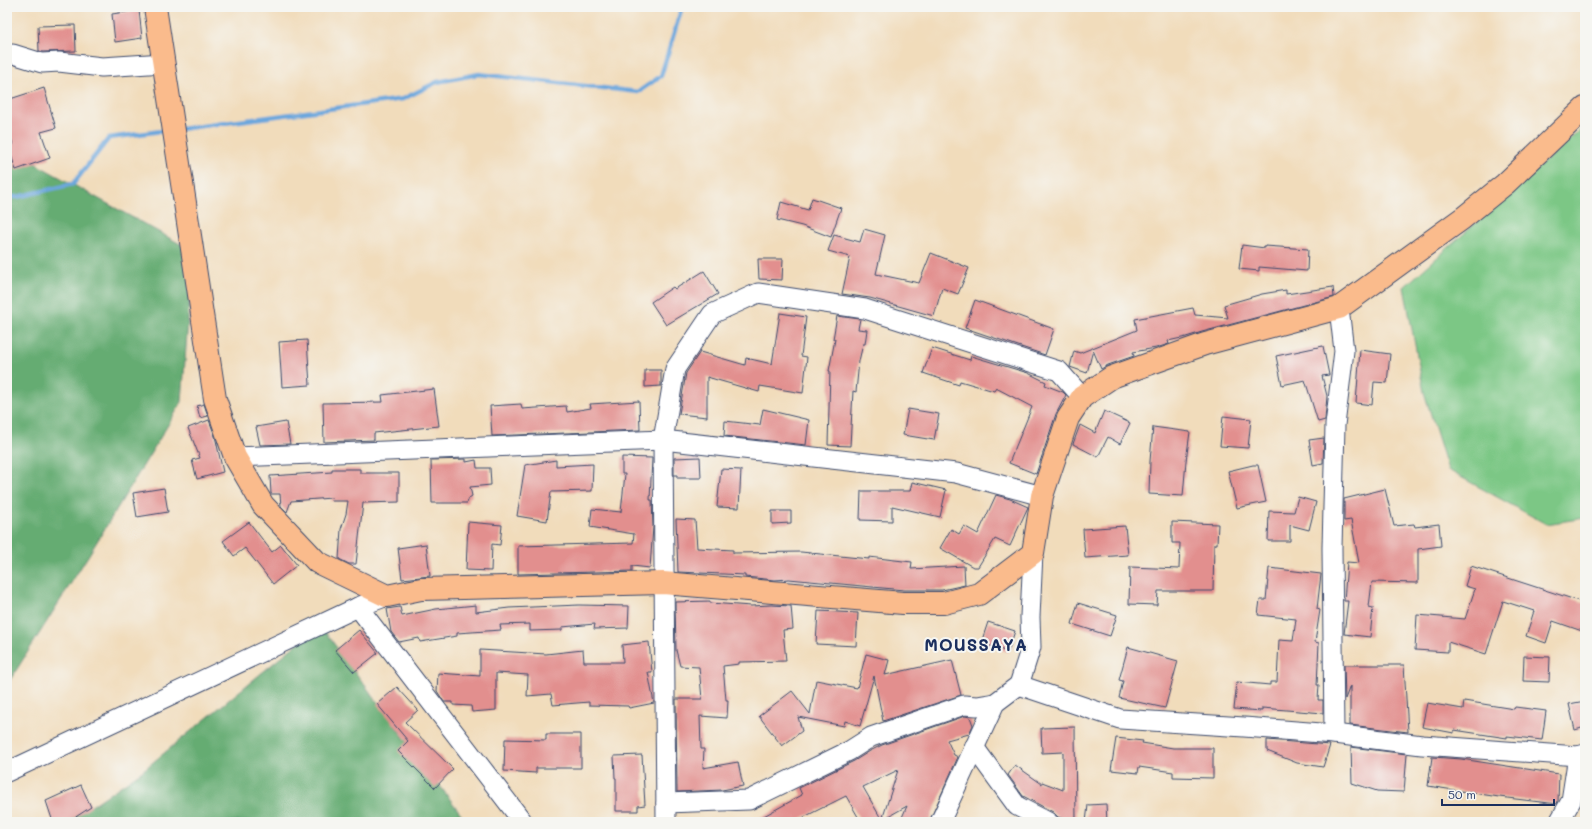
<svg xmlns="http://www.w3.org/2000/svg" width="1592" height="829" font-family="Mali,sans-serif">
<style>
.green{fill:#7cc785;stroke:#4c7b72}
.forest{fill:#65ac72;stroke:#406e68}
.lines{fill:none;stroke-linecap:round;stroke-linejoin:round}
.stream{stroke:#6da7dd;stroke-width:4.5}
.building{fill:#e28f8e}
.minor-casing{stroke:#3b496c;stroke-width:21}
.major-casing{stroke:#3b496c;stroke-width:24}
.minor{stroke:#fff;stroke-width:19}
.major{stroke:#fabb8c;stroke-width:22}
.labels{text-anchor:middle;stroke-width:4;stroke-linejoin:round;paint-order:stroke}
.district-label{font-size:17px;font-weight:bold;letter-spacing:1px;fill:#1b2f5e;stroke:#f6f6f2}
</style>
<rect width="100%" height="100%" fill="#f6f6f2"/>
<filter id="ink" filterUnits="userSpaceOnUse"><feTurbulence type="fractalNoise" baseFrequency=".025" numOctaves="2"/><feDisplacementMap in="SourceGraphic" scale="8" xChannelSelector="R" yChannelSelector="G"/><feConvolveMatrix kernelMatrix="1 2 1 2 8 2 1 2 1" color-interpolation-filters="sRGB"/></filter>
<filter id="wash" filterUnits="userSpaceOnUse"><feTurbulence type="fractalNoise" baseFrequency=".012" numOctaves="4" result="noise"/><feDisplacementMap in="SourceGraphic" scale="16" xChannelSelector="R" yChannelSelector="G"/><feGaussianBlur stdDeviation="0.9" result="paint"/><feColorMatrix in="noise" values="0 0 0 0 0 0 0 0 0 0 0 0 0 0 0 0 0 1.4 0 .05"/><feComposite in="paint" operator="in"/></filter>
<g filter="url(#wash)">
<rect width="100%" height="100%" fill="#f1dcbb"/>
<path class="green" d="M 1585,126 L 1585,518 L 1546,524 L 1448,470 L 1424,392 L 1404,287 Z"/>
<g class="forest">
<path d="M 7,152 L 36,164 L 193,251 L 182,402 L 90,553 L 7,685 Z"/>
<path d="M 320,625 L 467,822 L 68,822 L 141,772 Z"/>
</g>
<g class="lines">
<g class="stream">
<path d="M 180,129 L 403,99 L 437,82 L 479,74 L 638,92 L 661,76 L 682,7"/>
<path d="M 7,197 L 17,197 L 73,184 L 109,138 L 169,130"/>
</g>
</g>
<g id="blocks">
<g class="building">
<path d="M 139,10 L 142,38 L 115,42 L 112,14 Z"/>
<path d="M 75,25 L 76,51 L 43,52 L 39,51 L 38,26 Z"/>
<path d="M 44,88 L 56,128 L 41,132 L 50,158 L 16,170 L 8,146 L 13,144 L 7,127 L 7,100 Z"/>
<path d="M 812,198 L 841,208 L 831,237 L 802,226 L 777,220 L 781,202 L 808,210 Z"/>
<path d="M 864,229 L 885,235 L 876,274 L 919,283 L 931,253 L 969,268 L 958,294 L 942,288 L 934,316 L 870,298 L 842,294 L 850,257 L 828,251 L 834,235 L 860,242 Z"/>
<path d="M 1242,245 L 1265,248 L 1265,246 L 1308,249 L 1307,271 L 1259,267 L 1259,271 L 1239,269 Z"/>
<path d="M 758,259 L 783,259 L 782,280 L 759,279 Z"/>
<path d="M 704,271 L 718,294 L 666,325 L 651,302 L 673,287 L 675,289 Z"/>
<path d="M 1333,287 L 1334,297 L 1202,332 L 1186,337 L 1168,341 L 1169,344 L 1156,348 L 1133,352 L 1134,356 L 1108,365 L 1101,369 L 1093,350 L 1087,373 L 1070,367 L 1074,351 L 1080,353 L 1137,330 L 1135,319 L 1193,308 L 1195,315 L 1228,318 L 1224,305 L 1262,294 L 1286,290 L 1286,294 Z"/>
<path d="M 975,300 L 1054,329 L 1045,355 L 965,328 Z"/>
<path d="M 780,313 L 806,317 L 801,356 L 807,357 L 803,393 L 760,386 L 759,392 L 707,377 L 707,417 L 679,414 L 686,373 L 700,352 L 745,365 L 746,358 L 772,364 Z"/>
<path d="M 837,316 L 860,319 L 858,329 L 867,330 L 865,344 L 863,344 L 859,361 L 856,392 L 853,391 L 850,446 L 828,445 L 830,371 L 829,371 L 835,339 L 833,339 Z"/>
<path d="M 307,340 L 310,385 L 282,387 L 279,342 Z"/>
<path d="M 1323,346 L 1329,375 L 1322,376 L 1327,396 L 1325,420 L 1318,422 L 1305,380 L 1282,385 L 1276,356 Z"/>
<path d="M 932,348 L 970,360 L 971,356 L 1028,373 L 1046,382 L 1045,385 L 1063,392 L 1066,395 L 1056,414 L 1036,474 L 1009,463 L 1032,407 L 996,388 L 994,391 L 960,381 L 959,385 L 923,373 Z"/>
<path d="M 1360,350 L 1390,354 L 1387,383 L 1374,382 L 1372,405 L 1356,403 Z"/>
<path d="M 645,370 L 661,370 L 661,386 L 645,387 Z"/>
<path d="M 434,389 L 439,426 L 374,433 L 374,440 L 324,442 L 323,403 L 383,402 L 382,395 Z"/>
<path d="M 639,401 L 640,430 L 492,436 L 490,406 L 521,404 L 522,409 L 566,406 L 567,412 L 591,408 L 590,404 Z"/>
<path d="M 204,404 L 208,416 L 200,418 L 197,406 Z"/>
<path d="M 763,409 L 809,420 L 806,445 L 724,436 L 725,421 L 760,425 Z"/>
<path d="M 908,409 L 939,414 L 934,440 L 903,435 Z"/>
<path d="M 1104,411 L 1130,423 L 1120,444 L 1108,437 L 1098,457 L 1073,444 L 1080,425 L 1095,433 Z"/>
<path d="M 1223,416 L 1251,419 L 1248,448 L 1220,446 Z"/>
<path d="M 209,420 L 215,436 L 223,472 L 197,479 L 192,460 L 200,458 L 188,428 Z"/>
<path d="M 286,422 L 290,444 L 260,445 L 256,427 Z"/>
<path d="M 1153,427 L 1190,432 L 1186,461 L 1183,496 L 1149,494 L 1150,461 Z"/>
<path d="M 1324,438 L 1323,463 L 1313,465 L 1309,440 Z"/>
<path d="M 622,457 L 652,458 L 650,500 L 652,500 L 653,527 L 650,568 L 632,566 L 632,571 L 518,574 L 518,546 L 633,543 L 634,534 L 590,527 L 592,509 L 621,512 L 625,474 L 622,474 Z"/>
<path d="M 700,457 L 701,478 L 677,478 L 677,475 L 674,475 L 674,458 Z"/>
<path d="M 466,459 L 466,462 L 476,460 L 477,468 L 490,468 L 491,485 L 470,487 L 472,496 L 469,498 L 467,503 L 432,503 L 431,460 Z"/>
<path d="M 556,460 L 556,466 L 593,464 L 592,491 L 551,492 L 547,521 L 517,516 L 525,465 Z"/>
<path d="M 1253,465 L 1258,465 L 1266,502 L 1237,508 L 1228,471 Z"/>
<path d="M 332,469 L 360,469 L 360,473 L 399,473 L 399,502 L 363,503 L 356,564 L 349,564 L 339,559 L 341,529 L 346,514 L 348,501 L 331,501 L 332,498 L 291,501 L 287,512 L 281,506 L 280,494 L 271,494 L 270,476 L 332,472 Z"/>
<path d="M 721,469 L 741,470 L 739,508 L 717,507 Z"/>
<path d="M 912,482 L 946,490 L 940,517 L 892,506 L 892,521 L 860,520 L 861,491 L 910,491 Z"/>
<path d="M 164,488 L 168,512 L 137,517 L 133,493 Z"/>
<path d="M 1385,489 L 1394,526 L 1414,524 L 1415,527 L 1439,524 L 1441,546 L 1418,549 L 1418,583 L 1372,582 L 1369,607 L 1373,608 L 1370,637 L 1344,634 L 1348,601 L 1344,601 L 1347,562 L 1359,563 L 1351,520 L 1344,521 L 1344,499 Z"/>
<path d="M 996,495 L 1010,499 L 1028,507 L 1010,546 L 995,539 L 978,567 L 973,567 L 940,548 L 951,529 L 959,534 L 964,526 L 978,534 Z"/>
<path d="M 1298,497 L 1316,502 L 1309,530 L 1290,525 L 1290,541 L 1268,541 L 1269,511 L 1294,512 Z"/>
<path d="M 772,511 L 791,511 L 791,523 L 772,524 Z"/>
<path d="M 676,519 L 695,520 L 697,548 L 733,550 L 733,553 L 801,552 L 869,559 L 869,557 L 912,562 L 911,569 L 964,566 L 965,585 L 942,590 L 904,590 L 789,579 L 775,580 L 745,577 L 745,575 L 678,572 Z"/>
<path d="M 249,522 L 272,552 L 281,545 L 297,565 L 273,584 L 245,548 L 234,556 L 223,541 Z"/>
<path d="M 468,522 L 502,525 L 500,545 L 492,544 L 491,571 L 466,570 Z"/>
<path d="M 1172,522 L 1218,524 L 1217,544 L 1214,544 L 1213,591 L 1158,591 L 1157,605 L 1129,604 L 1130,567 L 1179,569 L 1180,543 L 1172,543 Z"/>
<path d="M 1125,526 L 1128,555 L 1085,558 L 1083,529 Z"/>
<path d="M 426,544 L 430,576 L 402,579 L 398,548 Z"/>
<path d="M 1471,566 L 1585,603 L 1585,632 L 1553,621 L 1546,643 L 1526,636 L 1534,611 L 1503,601 L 1486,654 L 1448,642 L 1448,652 L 1415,650 L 1417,615 L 1465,619 L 1475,589 L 1465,586 Z"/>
<path d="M 1269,568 L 1321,574 L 1317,609 L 1320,610 L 1315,642 L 1319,643 L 1317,685 L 1319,685 L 1318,700 L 1323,700 L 1323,713 L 1262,708 L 1262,711 L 1234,709 L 1237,682 L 1270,685 L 1270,682 L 1277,682 L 1279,640 L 1293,641 L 1296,619 L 1258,615 L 1260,600 L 1266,600 Z"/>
<path d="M 710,601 L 710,603 L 751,606 L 771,605 L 791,606 L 793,629 L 783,630 L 786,661 L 739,662 L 739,664 L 723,666 L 726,700 L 728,700 L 727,718 L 700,716 L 701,749 L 704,749 L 703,768 L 738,762 L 743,786 L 722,790 L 677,792 L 676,699 L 702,699 L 699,667 L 680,666 L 676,650 L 675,602 Z"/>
<path d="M 1078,603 L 1117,615 L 1110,636 L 1072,624 Z"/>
<path d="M 476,605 L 476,612 L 509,608 L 579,605 L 629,606 L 628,628 L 594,629 L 595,624 L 562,627 L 562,630 L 530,631 L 530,624 L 500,625 L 501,630 L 457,633 L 457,636 L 420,642 L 419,638 L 399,642 L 391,632 L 387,609 L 400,607 L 402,616 L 436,609 Z"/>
<path d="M 818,611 L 858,613 L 856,646 L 816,644 Z"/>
<path d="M 988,622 L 1015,631 L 1008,652 L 981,643 Z"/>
<path d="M 359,630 L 378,653 L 354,672 L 335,650 Z"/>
<path d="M 649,642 L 652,672 L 648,672 L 654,703 L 629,708 L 628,706 L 589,705 L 589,702 L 553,705 L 551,694 L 527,696 L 528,675 L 496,673 L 496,710 L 472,712 L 471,706 L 453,705 L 453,702 L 444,702 L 437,691 L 438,673 L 480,676 L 480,650 L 546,654 L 583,650 L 584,662 L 623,662 L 622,645 Z"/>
<path d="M 1128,647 L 1178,661 L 1165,708 L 1119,698 L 1123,681 L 1119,680 Z"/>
<path d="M 866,654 L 889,660 L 885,675 L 952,660 L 961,695 L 883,721 L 874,676 L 860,726 L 845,721 L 844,726 L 798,717 L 802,731 L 782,746 L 759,716 L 792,691 L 810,714 L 816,680 L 857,688 Z"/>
<path d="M 1524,656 L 1550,657 L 1549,682 L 1523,681 Z"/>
<path d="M 1344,665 L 1404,665 L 1408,732 L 1350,725 L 1350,686 L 1345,699 Z"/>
<path d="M 397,687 L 418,710 L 405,722 L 453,769 L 435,788 L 398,751 L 408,741 L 377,704 Z"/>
<path d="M 1464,701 L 1514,709 L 1515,707 L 1546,711 L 1542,740 L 1507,736 L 1507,738 L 1454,730 L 1454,733 L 1422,727 L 1427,703 L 1463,709 Z"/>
<path d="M 1585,701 L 1585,727 L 1575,730 L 1569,704 Z"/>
<path d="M 965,716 L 970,717 L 973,725 L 969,734 L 947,740 L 954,755 L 958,757 L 929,822 L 900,822 L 907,806 L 882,820 L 898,770 L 863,787 L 883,822 L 861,822 L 846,796 L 794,822 L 753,822 L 802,795 L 799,788 L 854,761 L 870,751 L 882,745 Z"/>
<path d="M 1075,727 L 1076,822 L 1071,822 L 1058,817 L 1053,812 L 1023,796 L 1008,775 L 1015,765 L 1042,784 L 1042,782 L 1063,790 L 1063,752 L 1042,753 L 1041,728 Z"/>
<path d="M 546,734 L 581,734 L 581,768 L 536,768 L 536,773 L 504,771 L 505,739 L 546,740 Z"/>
<path d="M 1116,738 L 1143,741 L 1142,743 L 1173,748 L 1213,748 L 1213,778 L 1173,777 L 1173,772 L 1139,767 L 1138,773 L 1111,770 Z"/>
<path d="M 1267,740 L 1330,745 L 1323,767 L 1297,763 L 1267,751 Z"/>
<path d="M 1351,747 L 1407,754 L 1404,792 L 1377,791 L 1352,783 Z"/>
<path d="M 642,755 L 645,805 L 638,806 L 638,811 L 616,811 L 616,778 L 615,778 L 614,756 Z"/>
<path d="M 1432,757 L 1461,759 L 1559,774 L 1558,801 L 1557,804 L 1499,797 L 1428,786 Z"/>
<path d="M 81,785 L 91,807 L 68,822 L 53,822 L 46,801 Z"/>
<path d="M 1106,804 L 1107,822 L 1086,822 L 1088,805 Z"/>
</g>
</g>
</g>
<g filter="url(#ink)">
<use href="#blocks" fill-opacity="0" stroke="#3b496c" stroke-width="1"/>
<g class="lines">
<defs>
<g id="minor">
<path d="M 13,54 L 42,63 L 59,62 L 102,67 L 164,63"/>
<path d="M 235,457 L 663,440 L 956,473 L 1042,496"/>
<path d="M 1033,553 L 1030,617 L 1031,647 L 1019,685 L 1120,719 L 1244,727 L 1334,734 L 1422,745 L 1578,756 L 1585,754"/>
<path d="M 358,607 L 523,822"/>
<path d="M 1334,734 L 1332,548 L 1335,425 L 1344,351 L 1339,308"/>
<path d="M 974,747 L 1017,806 L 1048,822"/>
<path d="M 7,772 L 358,607 L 387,596"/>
<path d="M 666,803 L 749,800 L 849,751 L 871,737 L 964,705 L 977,706 L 995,703"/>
<path d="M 666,822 L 663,440 L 675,369 L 712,314 L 758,293 L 865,309 L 1059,371 L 1082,397"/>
<path d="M 940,822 L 995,703 L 1019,685"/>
<path d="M 1559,822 L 1571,801 L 1578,756"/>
</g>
<path id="major" d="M 155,7 L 215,399 L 235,457 L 263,505 L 317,562 L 387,596 L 421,589 L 663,583 L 903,603 L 944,603 L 979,594 L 1033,553 L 1042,496 L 1068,418 L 1082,397 L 1112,377 L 1205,344 L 1339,308 L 1463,218 L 1505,184 L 1585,108"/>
</defs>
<use href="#minor" class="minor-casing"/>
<use href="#major" class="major-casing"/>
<use href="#minor" class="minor"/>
<use href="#major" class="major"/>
</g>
</g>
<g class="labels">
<g class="district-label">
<text x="976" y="651">MOUSSAYA</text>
</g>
</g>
<rect width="1592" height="829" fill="none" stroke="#f6f6f2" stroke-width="24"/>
<path d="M1442 799v6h112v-6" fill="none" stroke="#1b2f5e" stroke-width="2"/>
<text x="1448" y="799" font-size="12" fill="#1b2f5e" stroke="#f6f6f2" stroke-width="3" paint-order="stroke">50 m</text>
</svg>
